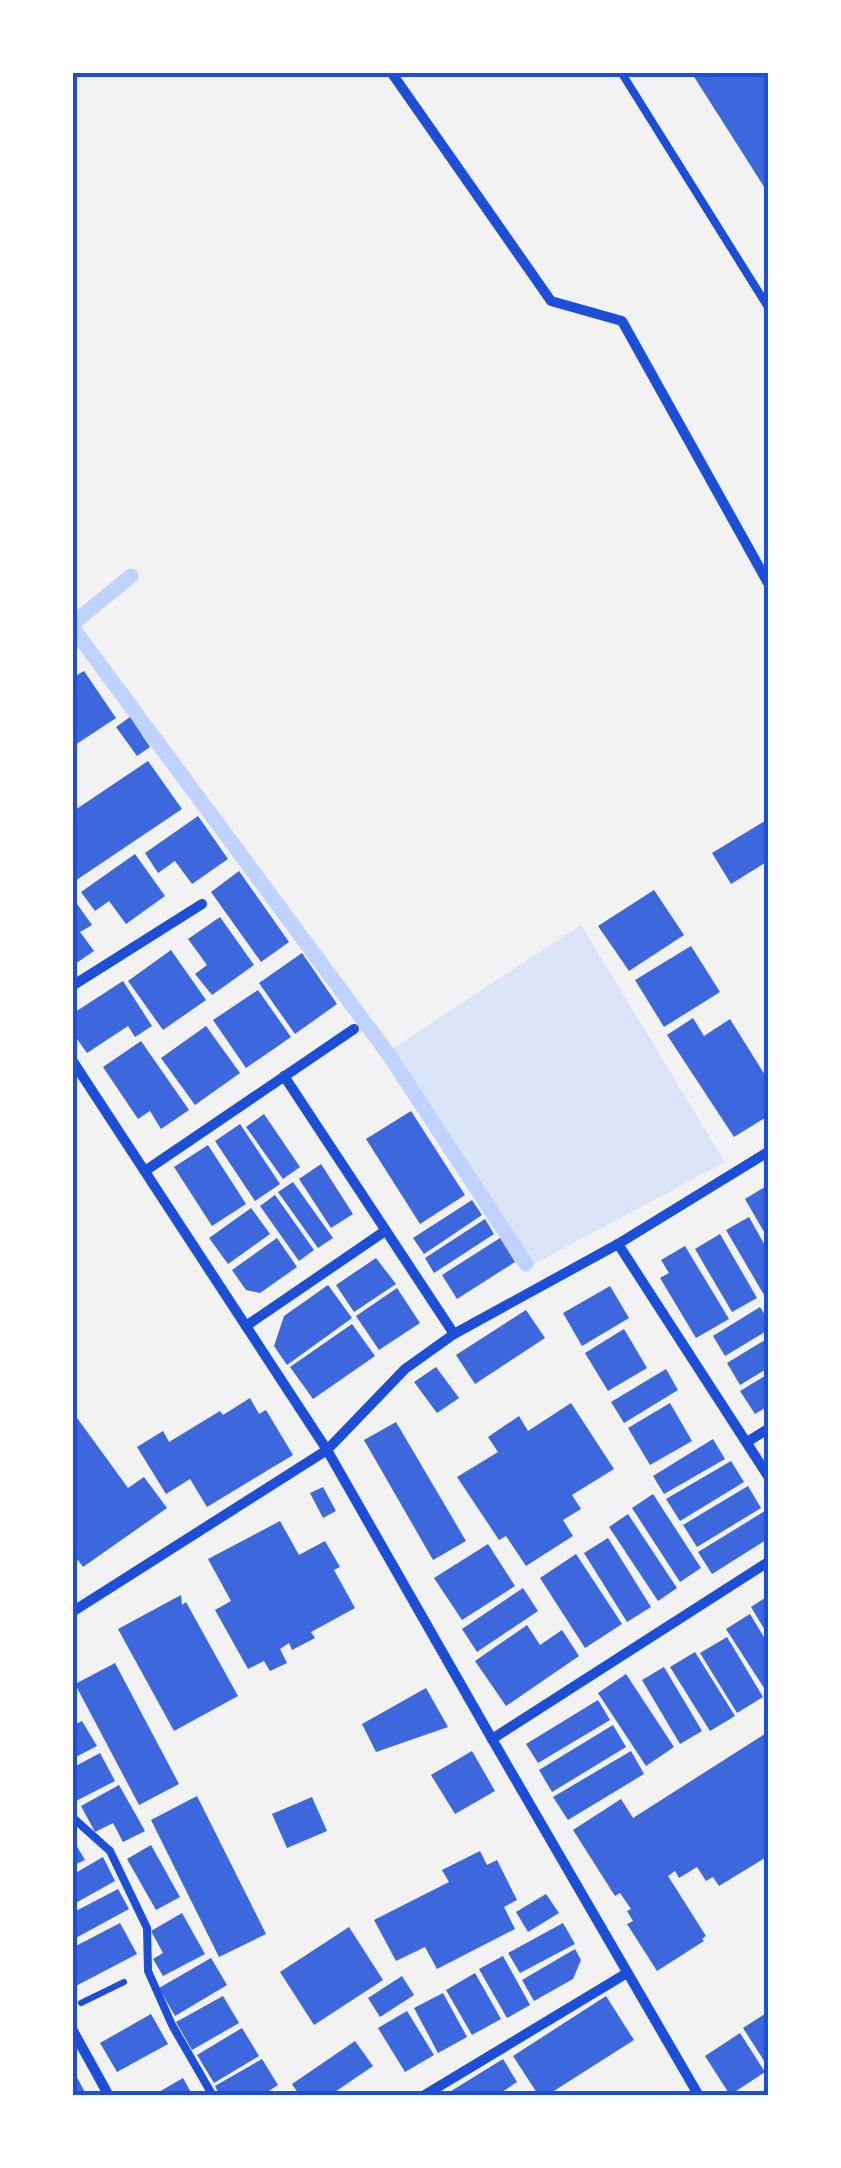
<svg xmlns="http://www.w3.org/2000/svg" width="841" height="2168" font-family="'Playfair Display',serif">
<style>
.green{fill:#dbe4f7}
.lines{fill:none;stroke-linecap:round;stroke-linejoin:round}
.stream{stroke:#bfd3fe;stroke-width:15}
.building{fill:#3d67dc}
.path{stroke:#1d4ed8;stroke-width:6}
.service{stroke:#1d4ed8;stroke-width:8}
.minor{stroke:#1d4ed8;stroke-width:10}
.neatline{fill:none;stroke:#1d4ed8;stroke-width:4}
</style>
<rect width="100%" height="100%" fill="#f2f2f2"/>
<path class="green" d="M 581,925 L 725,1162 L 534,1264 L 393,1048 Z"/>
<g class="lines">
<g class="stream">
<path d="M 72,624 L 131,576"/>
<path d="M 72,627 L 389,1055 L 526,1264"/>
</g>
</g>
<g class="building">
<path d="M 691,72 L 768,72 L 768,193 Z"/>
<path d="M 84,671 L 116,718 L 72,747 L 72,678 Z"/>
<path d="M 130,717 L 150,747 L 137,756 L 116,727 Z"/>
<path d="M 148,761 L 182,809 L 72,883 L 72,812 Z"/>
<path d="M 198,816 L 228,859 L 192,884 L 175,861 L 158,873 L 145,853 Z"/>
<path d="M 768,819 L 768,861 L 731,884 L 712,853 Z"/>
<path d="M 135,854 L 165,896 L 126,924 L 109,901 L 95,911 L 81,892 Z"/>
<path d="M 239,871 L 289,942 L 261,962 L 211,892 Z"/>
<path d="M 654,890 L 684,935 L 629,971 L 598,926 Z"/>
<path d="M 72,897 L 92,925 L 80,932 L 94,951 L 72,966 Z"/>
<path d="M 220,917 L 254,965 L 212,995 L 195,974 L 207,965 L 188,939 Z"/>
<path d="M 691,946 L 720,992 L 664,1027 L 635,980 Z"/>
<path d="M 171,950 L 206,1000 L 163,1030 L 128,981 Z"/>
<path d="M 302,953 L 337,1004 L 295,1034 L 259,983 Z"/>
<path d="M 123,981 L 152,1026 L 135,1037 L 128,1026 L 87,1053 L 72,1032 L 72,1014 Z"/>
<path d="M 258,990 L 291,1037 L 246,1068 L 213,1020 Z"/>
<path d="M 693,1018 L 704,1036 L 730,1019 L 768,1080 L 768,1116 L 734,1137 L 667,1035 Z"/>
<path d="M 206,1026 L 240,1073 L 195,1105 L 161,1058 Z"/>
<path d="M 141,1041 L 189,1110 L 161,1129 L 150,1111 L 138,1119 L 103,1067 Z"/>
<path d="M 411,1111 L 465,1195 L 420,1224 L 366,1139 Z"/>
<path d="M 264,1114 L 300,1167 L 283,1179 L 246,1127 Z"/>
<path d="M 240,1124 L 280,1184 L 255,1201 L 215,1141 Z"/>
<path d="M 208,1145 L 246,1204 L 212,1226 L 174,1167 Z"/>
<path d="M 321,1164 L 353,1214 L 331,1228 L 299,1179 Z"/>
<path d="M 293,1182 L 333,1238 L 318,1248 L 278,1192 Z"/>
<path d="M 768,1185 L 768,1239 L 745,1199 Z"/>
<path d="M 275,1195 L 314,1250 L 299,1261 L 260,1206 Z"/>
<path d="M 472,1200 L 482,1215 L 424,1254 L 413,1238 Z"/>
<path d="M 251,1208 L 270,1234 L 228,1264 L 209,1238 Z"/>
<path d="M 749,1217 L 768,1251 L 768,1292 L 764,1295 L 726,1230 Z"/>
<path d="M 485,1219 L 494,1234 L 434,1273 L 425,1258 Z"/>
<path d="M 720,1234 L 757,1298 L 732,1312 L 695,1249 Z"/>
<path d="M 277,1238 L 297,1267 L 260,1293 L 246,1290 L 232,1270 Z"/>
<path d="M 500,1238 L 515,1262 L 457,1299 L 442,1275 Z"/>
<path d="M 685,1246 L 729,1319 L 696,1338 L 660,1278 L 669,1273 L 661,1260 Z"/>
<path d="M 376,1258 L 396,1284 L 354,1312 L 336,1285 Z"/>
<path d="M 328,1285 L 352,1318 L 287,1365 L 274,1346 L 284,1316 Z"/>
<path d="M 610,1286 L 629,1318 L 582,1346 L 563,1313 Z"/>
<path d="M 397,1288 L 420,1323 L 379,1350 L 356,1316 Z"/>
<path d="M 760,1307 L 768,1320 L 768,1330 L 725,1356 L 713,1336 Z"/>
<path d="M 526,1310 L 545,1338 L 475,1384 L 456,1355 Z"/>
<path d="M 352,1324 L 375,1356 L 313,1399 L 290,1367 Z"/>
<path d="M 624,1329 L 647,1368 L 608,1391 L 585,1353 Z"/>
<path d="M 768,1338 L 768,1368 L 740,1385 L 727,1363 Z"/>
<path d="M 436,1367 L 459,1398 L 437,1413 L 414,1382 Z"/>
<path d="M 666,1369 L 678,1390 L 624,1423 L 611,1402 Z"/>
<path d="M 768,1374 L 768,1406 L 755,1414 L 740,1391 Z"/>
<path d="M 250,1398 L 259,1414 L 266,1410 L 293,1455 L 207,1507 L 190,1479 L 166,1494 L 137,1447 L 163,1431 L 169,1442 L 220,1411 L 223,1415 Z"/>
<path d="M 571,1403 L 614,1469 L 572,1495 L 581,1509 L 563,1520 L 573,1536 L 526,1566 L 506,1536 L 499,1540 L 457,1477 L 498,1452 L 488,1437 L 519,1416 L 528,1431 Z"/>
<path d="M 670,1403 L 692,1441 L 650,1465 L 628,1428 Z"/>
<path d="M 72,1411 L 128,1488 L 144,1477 L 167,1508 L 83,1567 L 78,1560 L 72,1564 Z"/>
<path d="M 396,1422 L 466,1541 L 433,1560 L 364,1440 Z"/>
<path d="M 713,1439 L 725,1459 L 664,1494 L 653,1476 Z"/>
<path d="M 731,1461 L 744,1482 L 680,1521 L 666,1499 Z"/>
<path d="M 748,1486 L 761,1508 L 697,1547 L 683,1525 Z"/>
<path d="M 323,1487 L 336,1511 L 323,1518 L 310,1493 Z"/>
<path d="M 653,1494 L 701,1568 L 680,1582 L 632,1508 Z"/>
<path d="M 765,1511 L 768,1517 L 766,1540 L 712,1574 L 698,1552 Z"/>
<path d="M 628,1514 L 677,1588 L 658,1601 L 609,1527 Z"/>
<path d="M 280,1521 L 299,1555 L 325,1541 L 340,1567 L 334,1570 L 355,1608 L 311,1632 L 315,1638 L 292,1650 L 289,1643 L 280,1649 L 287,1663 L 270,1671 L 264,1661 L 248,1669 L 215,1610 L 231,1601 L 208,1559 Z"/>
<path d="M 608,1538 L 651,1607 L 627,1622 L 584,1553 Z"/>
<path d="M 488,1544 L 515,1586 L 462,1620 L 434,1578 Z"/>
<path d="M 576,1554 L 622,1624 L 585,1648 L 540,1578 Z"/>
<path d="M 523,1588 L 538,1611 L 477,1652 L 462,1629 Z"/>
<path d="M 181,1595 L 182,1605 L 186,1602 L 238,1696 L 174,1731 L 118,1629 Z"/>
<path d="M 768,1596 L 768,1635 L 751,1607 Z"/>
<path d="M 750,1614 L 768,1644 L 768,1689 L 766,1691 L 726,1629 Z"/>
<path d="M 527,1625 L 540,1645 L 562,1630 L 579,1656 L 506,1706 L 475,1661 Z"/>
<path d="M 727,1637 L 763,1697 L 737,1713 L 700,1653 Z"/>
<path d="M 695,1652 L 735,1716 L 710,1731 L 670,1667 Z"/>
<path d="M 115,1663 L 179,1784 L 139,1805 L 75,1684 Z"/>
<path d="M 664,1667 L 702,1731 L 680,1744 L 642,1680 Z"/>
<path d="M 626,1674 L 674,1747 L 646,1766 L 598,1693 Z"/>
<path d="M 426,1688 L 448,1727 L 376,1752 L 362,1724 Z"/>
<path d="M 598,1700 L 610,1720 L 538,1763 L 526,1744 Z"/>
<path d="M 82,1721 L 97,1746 L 72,1759 L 72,1726 Z"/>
<path d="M 613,1725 L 626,1747 L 552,1792 L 539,1770 Z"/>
<path d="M 768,1732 L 768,1856 L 719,1886 L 713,1877 L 706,1881 L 697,1867 L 679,1878 L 675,1871 L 668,1876 L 706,1936 L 702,1939 L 704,1941 L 657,1971 L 627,1924 L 633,1921 L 627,1911 L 631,1909 L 620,1893 L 615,1896 L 573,1830 L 621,1799 L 633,1818 Z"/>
<path d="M 472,1751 L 495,1791 L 455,1814 L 431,1775 Z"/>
<path d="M 631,1751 L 644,1774 L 568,1820 L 553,1797 Z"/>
<path d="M 100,1753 L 115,1781 L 74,1802 L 72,1768 Z"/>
<path d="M 119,1785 L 145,1831 L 123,1842 L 113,1823 L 95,1832 L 81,1806 Z"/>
<path d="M 197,1796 L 266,1934 L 219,1957 L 151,1820 Z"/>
<path d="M 312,1797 L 327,1831 L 287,1848 L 272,1814 Z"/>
<path d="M 72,1838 L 85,1860 L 72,1866 Z"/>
<path d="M 151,1845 L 180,1897 L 156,1910 L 127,1859 Z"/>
<path d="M 480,1851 L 487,1865 L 497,1860 L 517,1900 L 504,1907 L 515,1929 L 437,1969 L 425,1947 L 396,1961 L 374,1920 L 449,1882 L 442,1870 Z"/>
<path d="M 103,1857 L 115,1881 L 72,1905 L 72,1875 Z"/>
<path d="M 118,1889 L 129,1909 L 72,1940 L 72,1913 Z"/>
<path d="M 546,1894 L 559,1913 L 528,1932 L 516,1912 Z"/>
<path d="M 182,1913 L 205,1954 L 163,1976 L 153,1959 L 163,1953 L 151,1931 Z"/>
<path d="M 120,1923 L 137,1954 L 72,1988 L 72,1948 Z"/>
<path d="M 563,1923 L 575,1944 L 520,1973 L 508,1953 Z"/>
<path d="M 349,1927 L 383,1980 L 314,2025 L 280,1972 Z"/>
<path d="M 575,1949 L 581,1960 L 573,1979 L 534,2001 L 522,1980 Z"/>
<path d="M 503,1956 L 530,2005 L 507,2018 L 479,1969 Z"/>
<path d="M 211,1958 L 227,1985 L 175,2016 L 159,1988 Z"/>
<path d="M 475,1973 L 501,2019 L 472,2035 L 446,1990 Z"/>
<path d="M 402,1976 L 414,1995 L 380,2017 L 368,1998 Z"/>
<path d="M 443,1993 L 467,2037 L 438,2053 L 414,2008 Z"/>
<path d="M 223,1996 L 239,2023 L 192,2050 L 176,2022 Z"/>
<path d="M 606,1996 L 634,2040 L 546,2096 L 539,2096 L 513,2056 Z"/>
<path d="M 407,2011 L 434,2055 L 405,2072 L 378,2028 Z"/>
<path d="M 768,2012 L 768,2067 L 743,2028 Z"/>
<path d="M 151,2014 L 168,2044 L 117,2072 L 100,2043 Z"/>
<path d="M 242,2028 L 259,2056 L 214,2083 L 197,2055 Z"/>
<path d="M 740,2033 L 765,2072 L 730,2095 L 705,2056 Z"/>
<path d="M 355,2041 L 373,2066 L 329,2096 L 300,2096 L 292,2084 Z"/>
<path d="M 262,2059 L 278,2085 L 261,2096 L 220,2096 L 215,2086 Z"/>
<path d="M 503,2059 L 517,2082 L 496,2096 L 443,2096 Z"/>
<path d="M 72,2068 L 87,2096 L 72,2096 Z"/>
<path d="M 183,2078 L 193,2096 L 152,2096 Z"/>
</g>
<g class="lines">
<path class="path" d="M 81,2003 L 124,1982"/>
<g class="service">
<path d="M 621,72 L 768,307"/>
<path d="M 72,1817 L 110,1851 L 147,1928 L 148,1971 L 172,2025 L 213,2096"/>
</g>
<g class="minor">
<path d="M 391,72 L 551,301 L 622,321 L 768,583"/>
<path d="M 72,986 L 202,904"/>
<path d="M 72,1060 L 327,1450 L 492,1739 L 699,2096"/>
<path d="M 284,1076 L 454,1334"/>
<path d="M 145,1171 L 354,1029"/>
<path d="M 618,1244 L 768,1476"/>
<path d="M 246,1326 L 385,1231"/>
<path d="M 747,1442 L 768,1429"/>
<path d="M 72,1612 L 327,1450 L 405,1369 L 454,1334 L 618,1244 L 768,1152"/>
<path d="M 492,1739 L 768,1562"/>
<path d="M 72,2029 L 109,2096"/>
<path d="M 423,2096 L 627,1973"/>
</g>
</g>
<rect width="841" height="2168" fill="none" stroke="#ffffff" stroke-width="150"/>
<rect x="75" y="75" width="691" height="2018" class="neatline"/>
</svg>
